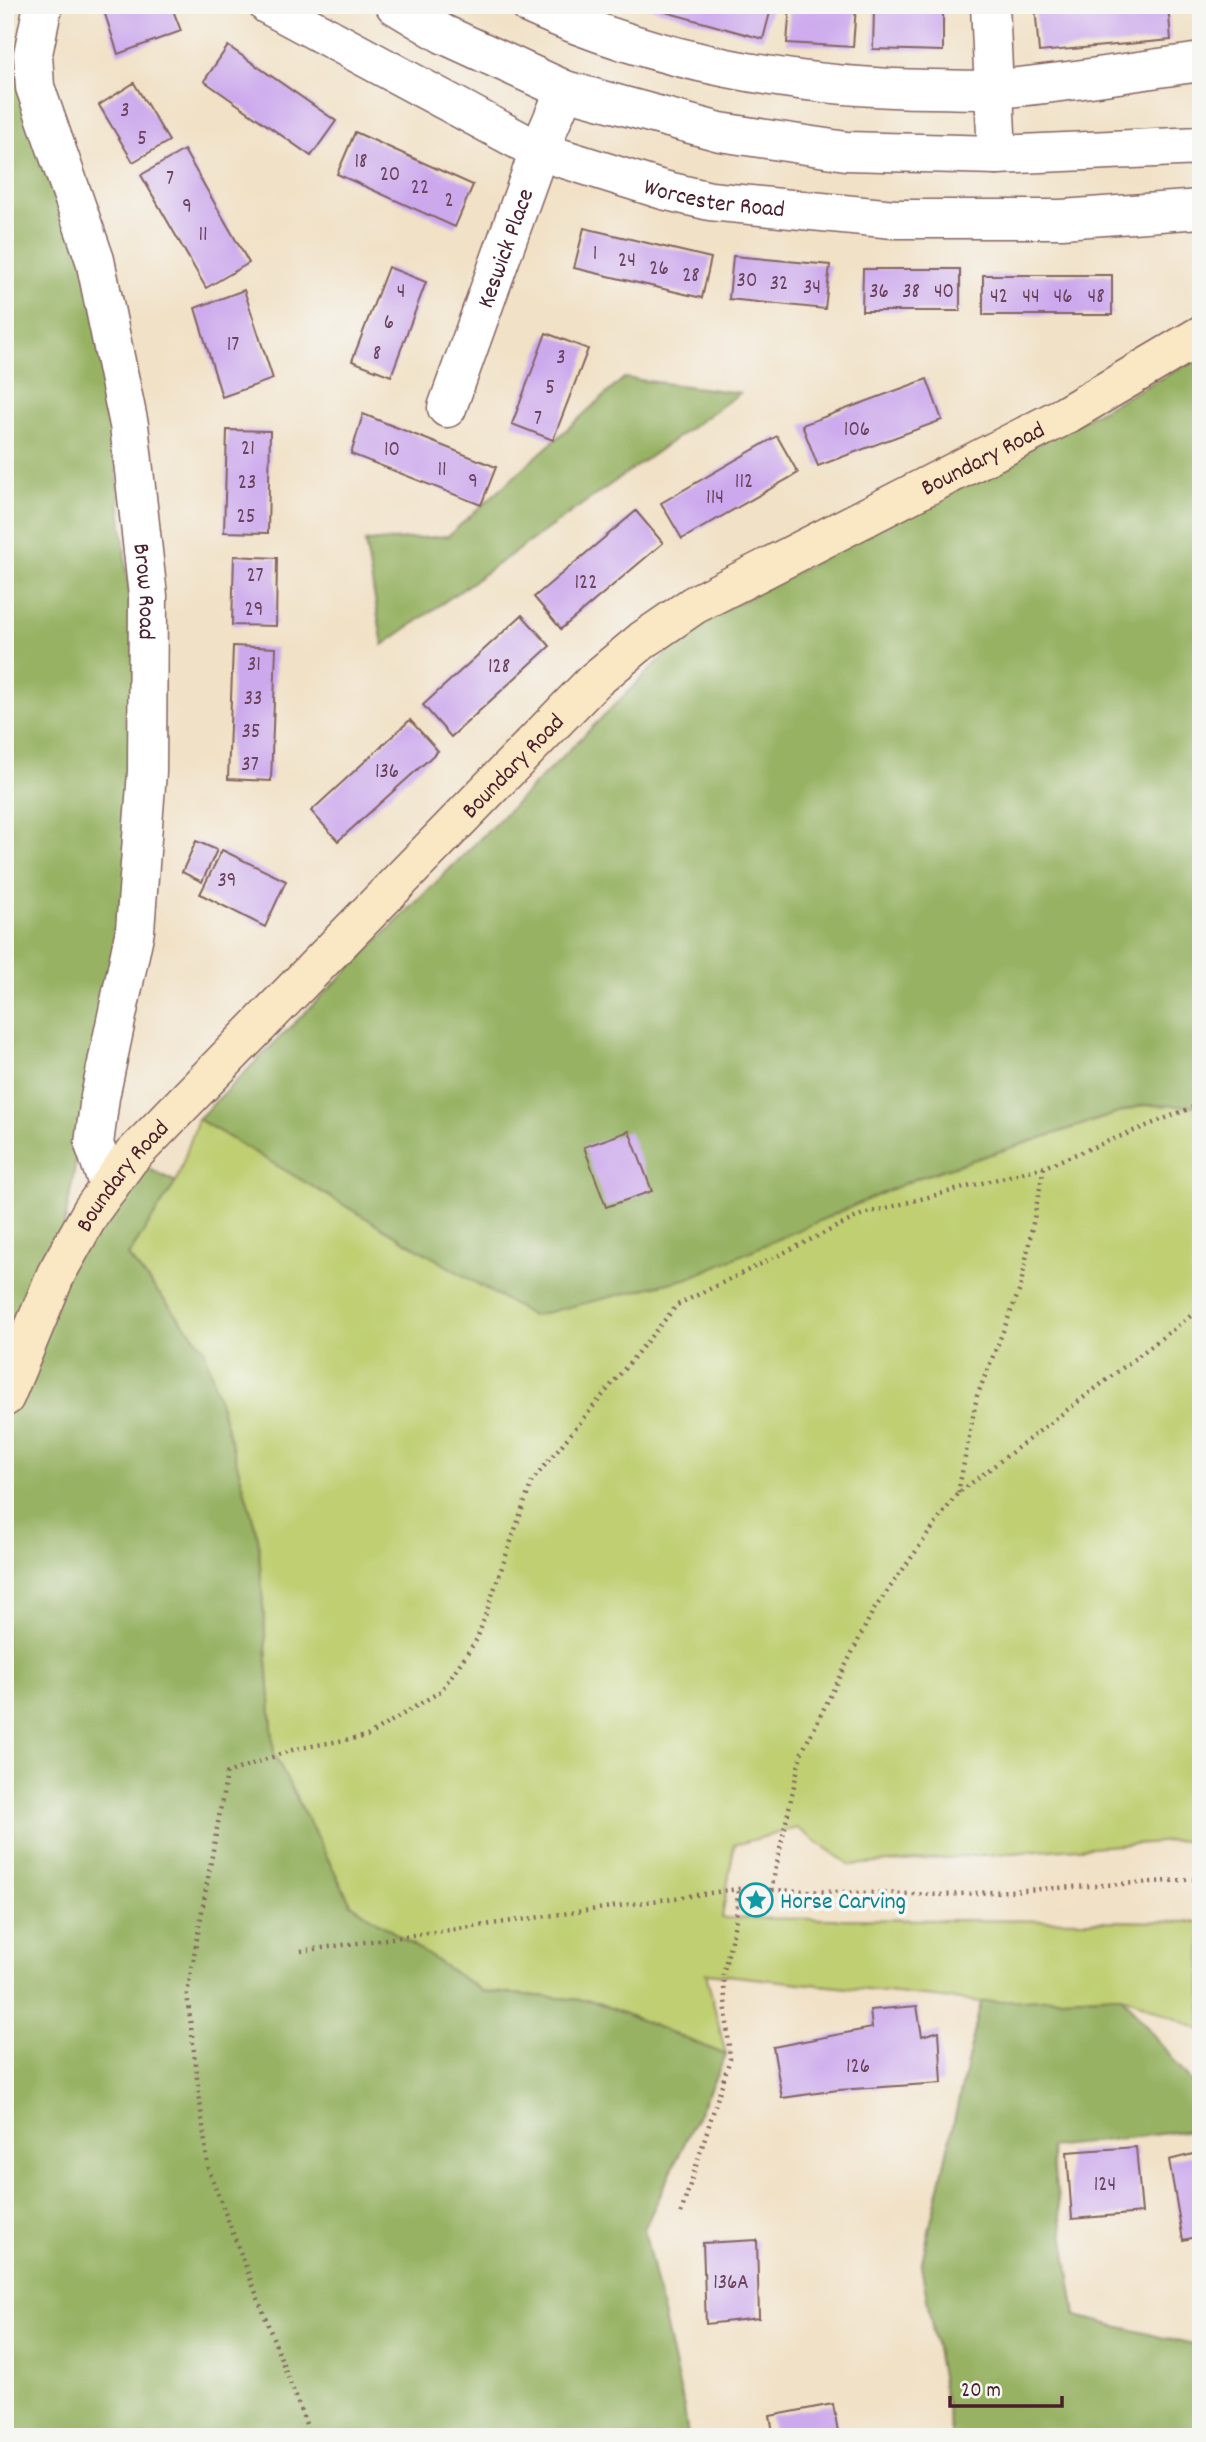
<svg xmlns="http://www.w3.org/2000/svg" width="1206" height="2442" font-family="Dekko,sans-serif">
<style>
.green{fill:#bfcf72;stroke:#84774e;stroke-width:2}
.forest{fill:#97b264;stroke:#706848;stroke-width:2}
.building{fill:#cca9ed}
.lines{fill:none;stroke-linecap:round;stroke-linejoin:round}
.street-casing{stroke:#846361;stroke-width:41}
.secondary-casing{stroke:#846361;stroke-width:41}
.path{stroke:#846361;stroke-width:4.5;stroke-dasharray:2 5;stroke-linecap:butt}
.street{stroke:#fff;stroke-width:38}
.secondary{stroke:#fae7c3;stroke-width:38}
.labels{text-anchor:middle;stroke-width:7;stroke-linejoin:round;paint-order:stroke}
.number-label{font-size:21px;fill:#6a425c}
.street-label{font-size:24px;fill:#4a1f2b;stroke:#f6f6f2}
.culture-label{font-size:24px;fill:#0d838f;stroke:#f6f6f2;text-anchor:start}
</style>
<rect width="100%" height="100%" fill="#f6f6f2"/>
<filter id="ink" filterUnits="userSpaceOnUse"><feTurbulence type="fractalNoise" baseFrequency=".0143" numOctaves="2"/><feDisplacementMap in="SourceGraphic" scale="14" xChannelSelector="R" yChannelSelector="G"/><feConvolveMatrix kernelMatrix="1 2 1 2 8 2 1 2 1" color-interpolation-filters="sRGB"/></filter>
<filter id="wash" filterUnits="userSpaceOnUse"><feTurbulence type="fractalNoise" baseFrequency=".00686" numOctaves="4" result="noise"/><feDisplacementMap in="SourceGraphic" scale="28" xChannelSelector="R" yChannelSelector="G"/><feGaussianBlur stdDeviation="1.57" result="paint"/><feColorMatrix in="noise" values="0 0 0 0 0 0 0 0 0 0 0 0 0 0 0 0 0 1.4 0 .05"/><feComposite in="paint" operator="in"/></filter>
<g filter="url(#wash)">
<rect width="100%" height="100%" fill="#f1e1c6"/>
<path class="green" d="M 1143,1105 L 1201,1106 L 1201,1839 L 850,1865 L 797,1828 L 734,1845 L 722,1918 L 1201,1922 L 1201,2030 L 1121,1995 L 981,2002 L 706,1973 L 726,2055 L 593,2001 L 482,1991 L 351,1904 L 274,1754 L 258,1537 L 128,1256 L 176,1182 L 198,1119 L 532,1315 L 917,1178 Z"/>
<g class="forest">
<path d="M 5,53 L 33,54 L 95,260 L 147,772 L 56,1271 L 129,1159 L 176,1182 L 128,1256 L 204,1348 L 258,1537 L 274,1754 L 351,1904 L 482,1991 L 593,2001 L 726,2055 L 644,2229 L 684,2408 L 688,2437 L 5,2437 Z"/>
<path d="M 1201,357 L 1201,1106 L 1143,1105 L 917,1178 L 689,1278 L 532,1316 L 198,1119 L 693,627 Z"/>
<path d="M 624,378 L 740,393 L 383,645 L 365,542 L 448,536 Z"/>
<path d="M 1121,1995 L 1201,2094 L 1201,2129 L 1050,2147 L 1076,2316 L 1201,2347 L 1201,2437 L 952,2437 L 921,2266 L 981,2002 Z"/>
</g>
<g id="blocks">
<g class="building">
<path d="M 102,5 L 171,5 L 181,31 L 118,54 Z"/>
<path d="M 640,5 L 772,5 L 763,39 Z"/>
<path d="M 790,5 L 856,6 L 853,47 L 787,43 Z"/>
<path d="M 1048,5 L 1168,5 L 1171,40 L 1039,52 L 1035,6 Z"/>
<path d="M 1193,5 L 1201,5 L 1201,29 L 1200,29 Z"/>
<path d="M 874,9 L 943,10 L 943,51 L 873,49 Z"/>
<path d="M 228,46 L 336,121 L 311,156 L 204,81 Z"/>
<path d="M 134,83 L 169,141 L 133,162 L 99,105 Z"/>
<path d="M 355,132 L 473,185 L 455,227 L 337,174 Z"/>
<path d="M 184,150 L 249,263 L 206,288 L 141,175 Z"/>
<path d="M 584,228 L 711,258 L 702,298 L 574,268 Z"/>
<path d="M 733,256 L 830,265 L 825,309 L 729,299 Z"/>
<path d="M 388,267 L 426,282 L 391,376 L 352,361 Z"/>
<path d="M 863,269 L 960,269 L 960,311 L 862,311 Z"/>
<rect x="983" y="275" width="129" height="40"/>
<path d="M 244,290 L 273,379 L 222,397 L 195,308 Z"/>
<path d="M 546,333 L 588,349 L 553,440 L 512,424 Z"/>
<path d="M 927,379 L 942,420 L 818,466 L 802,425 Z"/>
<path d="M 363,414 L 496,467 L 481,505 L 351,454 Z"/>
<path d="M 227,430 L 270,431 L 268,533 L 224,532 Z"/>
<path d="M 777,436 L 798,473 L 682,539 L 661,503 Z"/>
<path d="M 636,511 L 663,543 L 561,629 L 534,597 Z"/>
<path d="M 234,556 L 277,558 L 276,626 L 232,625 Z"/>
<path d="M 522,615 L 550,646 L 451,737 L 423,705 Z"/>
<path d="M 233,646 L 276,648 L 271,781 L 228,779 Z"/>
<path d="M 410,720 L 438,751 L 338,841 L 311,811 Z"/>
<path d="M 196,841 L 217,850 L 202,882 L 182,872 Z"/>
<path d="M 222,850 L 286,881 L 265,927 L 200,894 Z"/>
<path d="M 629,1131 L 652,1191 L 606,1207 L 584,1147 Z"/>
<path d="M 917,2006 L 922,2036 L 939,2031 L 942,2083 L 838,2090 L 782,2098 L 773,2047 L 872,2028 L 870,2010 Z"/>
<path d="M 1136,2147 L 1142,2213 L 1072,2219 L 1067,2152 Z"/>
<path d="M 1201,2152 L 1201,2236 L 1183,2240 L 1169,2160 Z"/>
<path d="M 757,2240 L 759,2318 L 706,2324 L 703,2243 Z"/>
<path d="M 833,2404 L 839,2437 L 774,2437 L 770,2416 Z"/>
</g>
</g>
</g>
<g filter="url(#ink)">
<use href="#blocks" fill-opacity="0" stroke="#846361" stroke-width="2"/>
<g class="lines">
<defs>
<g id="street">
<path id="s1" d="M 43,5 L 33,54 L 35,87 L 95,260 L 129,425 L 148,596 L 147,772 L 135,930 L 100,1097 L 94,1144 L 109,1187"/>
<path id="s2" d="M 268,5 L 539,151 L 663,190 L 710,201 L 894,219 L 1062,219 L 1201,209"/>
<path d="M 395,5 L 443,34 L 565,90 L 720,132 L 846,151 L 997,155 L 1201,146"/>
<path d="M 530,5 C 655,62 796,88 932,89 C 953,89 975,91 996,89 C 1063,84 1134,71 1201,62"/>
<path d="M 990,5 L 997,155"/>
<path id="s3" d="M 447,408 L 539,151 L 565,90"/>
</g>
<g id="secondary">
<path id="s4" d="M 5,1397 L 56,1274 L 92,1210 L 129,1159 L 594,681 L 643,640 L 694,605 L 1064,416 L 1201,335"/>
</g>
</defs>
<use href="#street" class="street-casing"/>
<use href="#secondary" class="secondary-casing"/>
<g class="path">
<path d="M 958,1493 L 977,1396 L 1020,1289 L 1044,1167 L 1201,1104"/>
<path d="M 771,1890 L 801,1754 L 873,1611 L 957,1494 L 1201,1308"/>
<path d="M 301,1951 L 738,1889 L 945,1895 L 1201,1879"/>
<path d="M 681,2213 L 730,2059 L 723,1975 L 736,1919 L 738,1889"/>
<path d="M 311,2437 L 208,2168 L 187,1994 L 227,1773 L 295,1749 L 367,1736 L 441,1691 L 477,1639 L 532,1481 L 677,1305 L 863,1214 L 1044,1167"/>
</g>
<use href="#street" class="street"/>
<use href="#secondary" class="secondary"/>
</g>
</g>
<defs>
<symbol id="sight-ring" viewBox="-11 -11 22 22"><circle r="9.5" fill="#f6f6f2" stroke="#0f9aa8" stroke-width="1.5"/><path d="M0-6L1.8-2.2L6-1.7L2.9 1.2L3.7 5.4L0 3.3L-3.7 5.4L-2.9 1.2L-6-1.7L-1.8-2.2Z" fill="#0f9aa8"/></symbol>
</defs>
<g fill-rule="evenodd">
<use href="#sight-ring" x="737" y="1881" width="38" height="38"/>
</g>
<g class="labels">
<g class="number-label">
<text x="125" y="116">3</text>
<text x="142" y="144">5</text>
<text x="361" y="167">18</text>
<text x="390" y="180">20</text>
<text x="170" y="184">7</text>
<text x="420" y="193">22</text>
<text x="449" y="206">2</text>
<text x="187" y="212">9</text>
<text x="203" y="240">11</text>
<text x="595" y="259">1</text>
<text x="627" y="266">24</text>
<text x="659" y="274">26</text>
<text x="691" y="281">28</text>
<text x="747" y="286">30</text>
<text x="779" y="289">32</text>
<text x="812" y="293">34</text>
<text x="401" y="297">4</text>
<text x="879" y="297">36</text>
<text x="911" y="297">38</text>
<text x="944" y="297">40</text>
<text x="999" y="302">42</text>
<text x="1031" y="302">44</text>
<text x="1063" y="302">46</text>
<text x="1096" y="302">48</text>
<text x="389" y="328">6</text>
<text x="233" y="350">17</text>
<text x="377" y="359">8</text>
<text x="561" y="363">3</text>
<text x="550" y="393">5</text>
<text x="538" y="424">7</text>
<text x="857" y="435">106</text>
<text x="248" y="454">21</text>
<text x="392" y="455">10</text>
<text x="442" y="475">11</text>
<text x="473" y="487">9</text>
<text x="744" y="487">112</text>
<text x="247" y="488">23</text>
<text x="715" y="503">114</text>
<text x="246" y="522">25</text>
<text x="255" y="581">27</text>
<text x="586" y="588">122</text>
<text x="254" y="615">29</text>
<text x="254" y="670">31</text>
<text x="499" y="672">128</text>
<text x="253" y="704">33</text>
<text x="251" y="737">35</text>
<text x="250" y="770">37</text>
<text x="387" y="777">136</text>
<text x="227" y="886">39</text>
<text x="858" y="2072">126</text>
<text x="1105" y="2190">124</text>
<text x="731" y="2288">136A</text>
</g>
<g class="street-label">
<text dy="8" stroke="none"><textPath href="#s2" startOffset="490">Worcester Road</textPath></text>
<text dy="8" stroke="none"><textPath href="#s3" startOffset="170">Keswick Place</textPath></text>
<text dy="8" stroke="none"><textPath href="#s4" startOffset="1386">Boundary Road</textPath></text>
<text dy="8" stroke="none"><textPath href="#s1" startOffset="602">Brow Road</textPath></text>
<text dy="8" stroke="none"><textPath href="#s4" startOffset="819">Boundary Road</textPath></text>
<text dy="8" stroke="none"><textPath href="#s4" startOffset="252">Boundary Road</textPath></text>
</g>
<g class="culture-label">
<text x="780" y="1908">Horse Carving</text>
</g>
</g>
<rect width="1206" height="2442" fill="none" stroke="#f6f6f2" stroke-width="28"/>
<path d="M950 2396v10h112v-10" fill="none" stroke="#4a1f2b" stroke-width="3.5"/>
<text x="961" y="2396" font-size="21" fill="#4a1f2b" stroke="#f6f6f2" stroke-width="5" paint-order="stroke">20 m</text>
</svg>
